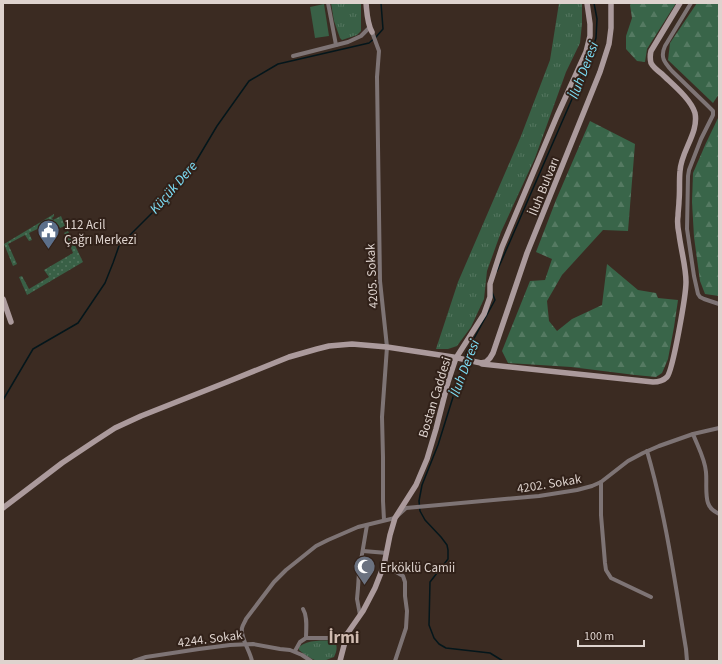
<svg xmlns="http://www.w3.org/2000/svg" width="722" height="664" font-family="'Source Sans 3',sans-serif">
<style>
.grass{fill:url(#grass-dots)}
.forest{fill:url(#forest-firs)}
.park{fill:url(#park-tufts)}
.pitch{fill:#396046}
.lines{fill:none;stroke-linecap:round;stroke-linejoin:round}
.stream{stroke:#04161b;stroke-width:1.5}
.street{stroke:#7e7475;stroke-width:4}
.secondary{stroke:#ab9a9c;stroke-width:5.5}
.labels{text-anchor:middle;stroke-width:4;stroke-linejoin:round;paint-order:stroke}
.street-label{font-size:13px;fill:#ded3ce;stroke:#312119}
.poi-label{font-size:13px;fill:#ded3ce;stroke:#312119;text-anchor:start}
.water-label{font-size:14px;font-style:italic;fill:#7ddef6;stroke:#312119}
.district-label{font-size:17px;font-weight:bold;fill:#d0bbb0;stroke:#312119}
</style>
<defs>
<pattern id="grass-dots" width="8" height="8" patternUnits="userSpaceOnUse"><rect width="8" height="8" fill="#396046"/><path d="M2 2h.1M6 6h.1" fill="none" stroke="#557660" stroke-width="1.8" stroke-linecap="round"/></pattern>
<pattern id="forest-firs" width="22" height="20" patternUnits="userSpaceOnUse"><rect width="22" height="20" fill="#396549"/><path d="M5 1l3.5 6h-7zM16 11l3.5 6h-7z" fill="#557a62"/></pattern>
<pattern id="park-tufts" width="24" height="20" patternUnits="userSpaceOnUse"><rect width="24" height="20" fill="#396046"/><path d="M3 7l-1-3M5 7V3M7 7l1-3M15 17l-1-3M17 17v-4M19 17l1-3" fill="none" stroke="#557660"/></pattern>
</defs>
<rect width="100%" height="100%" fill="#3b2b22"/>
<g class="grass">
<path d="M 54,214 L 54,216 L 52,218 L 53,220 L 61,216 L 65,226 L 60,228 L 58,225 L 40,235 L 38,233 L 54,224 L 52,222 L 29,233 L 32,240 L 29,241 L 25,235 L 8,244 L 17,264 L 13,266 L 4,244 Z"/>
<path d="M 68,231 L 83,262 L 27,295 L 19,277 L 22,276 L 29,289 L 49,277 L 44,270 L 73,253 L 71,248 L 72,246 L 64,233 Z"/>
</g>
<g class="forest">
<path d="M 631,3 L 676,3 L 647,49 L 645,62 L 637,61 L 626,49 L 626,36 L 632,18 L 630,5 Z"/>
<path d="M 697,3 L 719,3 L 719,94 L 713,103 L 668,60 L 670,43 Z"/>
<path d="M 719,116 L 719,296 L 705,294 L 700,281 L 694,237 L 692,202 L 693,173 L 706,143 Z"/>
<path d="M 590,121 L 635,144 L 628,231 L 603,230 L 562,275 L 547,301 L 549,321 L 557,331 L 572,319 L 602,305 L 607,264 L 638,290 L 656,293 L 658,298 L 678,300 L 674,327 L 668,359 L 662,373 L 656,377 L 635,375 L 571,367 L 508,363 L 502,351 L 530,281 L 545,280 L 552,259 L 536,252 L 556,200 Z"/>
</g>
<g class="park">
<path d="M 331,3 L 361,3 L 361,31 L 357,35 L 342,40 L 340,38 L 334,21 Z"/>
<path d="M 559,3 L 582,3 L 582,24 L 580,43 L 566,72 L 535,158 L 501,232 L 487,271 L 484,299 L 471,327 L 457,346 L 448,349 L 436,349 L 458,282 L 521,136 L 550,60 Z"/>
<path d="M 334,640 C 338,646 337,651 334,657 C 330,658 327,660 324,661 C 316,663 305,655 299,650 L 299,647 C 308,639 323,641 334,640 Z"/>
</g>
<path class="pitch" d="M 324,4 L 329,36 L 315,38 L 310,7 Z"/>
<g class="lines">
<g class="stream">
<path d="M 497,271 L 589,60 L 596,38 L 597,19 L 594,3"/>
<path d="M 465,358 L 466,353 L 495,300 L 492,292"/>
<path d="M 464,362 L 438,445 L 422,485 L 419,501 L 420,511 L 425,520 L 441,537 L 447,545 L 448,550 L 448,559 L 430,582 L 429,625 L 434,638 L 439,644 L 446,648 L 490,653 L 503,661"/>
<path d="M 3,400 L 33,349 L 78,323 L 105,283 L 113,263 L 119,246 L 159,206 L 189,173 L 217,126 L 249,81 L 278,64 L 369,43 L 376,37 L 383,29 L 381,3"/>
</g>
<g class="street">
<path d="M 328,3 L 336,45"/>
<path d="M 691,3 L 665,46 C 660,57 664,62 672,71 L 708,106 L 713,111 L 713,115 L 701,139 L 689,170 L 688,176 L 687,229 L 694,276 L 698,294 L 700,297 L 704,299 L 719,304"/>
<path d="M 372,32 L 379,51 L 377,77 L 380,281 L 387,347 L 382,417 L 383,457 L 383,501 L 384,520"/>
<path d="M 293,56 L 348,42 L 361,36 L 370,27"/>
<path d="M 693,434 C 698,447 705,459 706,472 C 707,483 705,494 708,503 C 710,509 714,511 719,514"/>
<path d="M 647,451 C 666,516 675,583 686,649 L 687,661"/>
<path d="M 601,482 L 601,515 L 605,563 L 606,570 L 611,578 L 651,597"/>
<path d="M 363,551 L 387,553"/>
<path d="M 384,565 L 403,576 L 405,582 L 405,596 L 407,611 L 406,628 L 395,661"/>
<path d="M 303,609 C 308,617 306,629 306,638"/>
<path d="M 360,615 L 357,599 L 358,588 L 359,572 L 367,525"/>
<path d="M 295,651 L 300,642 L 306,638 L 329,638 L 339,634 L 347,634"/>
<path d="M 134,661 L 146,657 L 199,649 L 230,645 L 253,644 L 280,649 L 290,650 L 302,655 L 311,661"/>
<path d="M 252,661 C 250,651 240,637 242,628 C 243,624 245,622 246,619 L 274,582 L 286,570 L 316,546 L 328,540 L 358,527 L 395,518 L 406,508 L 539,496 L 577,490 L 592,486 L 601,482 L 628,461 L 643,453 L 659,446 L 693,434 L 719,428"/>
</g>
<g class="secondary">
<path d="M 366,3 C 367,13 367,23 372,32"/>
<path d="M 3,299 L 11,322"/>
<path d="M 482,364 L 653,382 C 658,382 663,381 667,377 C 673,370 686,295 686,282 C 686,267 681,250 679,234 C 678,229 677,222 678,216 C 678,211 679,206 679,201 C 680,191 679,181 680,171 C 681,151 699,133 695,113 C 691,99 672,84 662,74 C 658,71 653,67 651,63 C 650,59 650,55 651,51 L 680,3"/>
<path d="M 3,508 L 62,463 L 95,441 L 115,428 L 141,416 L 227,382 L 289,357 L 317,349 L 329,346 L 352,344 L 387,347 L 453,357 L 481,363 L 486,362 L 490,358 L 493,353 L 527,253 L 600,72 L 609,44 L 611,28 L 611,3"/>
<path d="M 340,661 L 347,634 L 363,611 L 375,588 L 384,565 L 390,535 L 395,518 L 416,485 L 427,459 L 436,429 L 448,382 L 456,358 L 484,314 L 490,297 L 490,284 L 502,247 L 557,116 L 586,52 L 590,36 L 590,24 L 587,3"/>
</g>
</g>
<defs>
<symbol id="civic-pin" viewBox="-11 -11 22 30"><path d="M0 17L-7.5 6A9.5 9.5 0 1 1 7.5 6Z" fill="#5c6f8a" stroke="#312119"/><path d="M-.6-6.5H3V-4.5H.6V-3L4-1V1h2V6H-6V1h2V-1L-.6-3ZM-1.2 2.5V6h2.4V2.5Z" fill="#fff"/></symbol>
<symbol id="mosque-pin" viewBox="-11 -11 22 30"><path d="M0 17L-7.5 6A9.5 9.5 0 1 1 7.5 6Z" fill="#6b7280" stroke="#312119"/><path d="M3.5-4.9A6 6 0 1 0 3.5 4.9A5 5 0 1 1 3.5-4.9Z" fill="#fff"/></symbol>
</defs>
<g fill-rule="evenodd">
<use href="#civic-pin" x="36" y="218" width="25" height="34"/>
<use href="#mosque-pin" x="352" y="554" width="25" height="34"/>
</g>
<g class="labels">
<g class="street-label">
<text transform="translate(543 186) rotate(-68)" y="5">İluh Bulvarı</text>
<text transform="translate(371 276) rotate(-93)" y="5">4205. Sokak</text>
<text transform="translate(434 397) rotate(-73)" y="5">Bostan Caddesi</text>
<text transform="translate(549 483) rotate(-9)" y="5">4202. Sokak</text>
<text transform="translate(210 638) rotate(-7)" y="5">4244. Sokak</text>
</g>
<g class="poi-label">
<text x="64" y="229">112 Acil<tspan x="64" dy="15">Çağrı Merkezi</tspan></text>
<text x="380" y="572">Erköklü Camii</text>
</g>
<g class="water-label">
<text transform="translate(583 70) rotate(-69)" y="5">İluh Deresi</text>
<text transform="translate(173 187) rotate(-49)" y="5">Küçük Dere</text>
<text transform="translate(464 368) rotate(-69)" y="5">İluh Deresi</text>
</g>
<g class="district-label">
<text x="344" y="643">İrmi</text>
</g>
</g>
<rect width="722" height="664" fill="none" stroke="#ded3ce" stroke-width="8"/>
<path d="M578 640v6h66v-6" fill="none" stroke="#ded3ce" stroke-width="2"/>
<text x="584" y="640" font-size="12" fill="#ded3ce" stroke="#312119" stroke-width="3" paint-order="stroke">100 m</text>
</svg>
